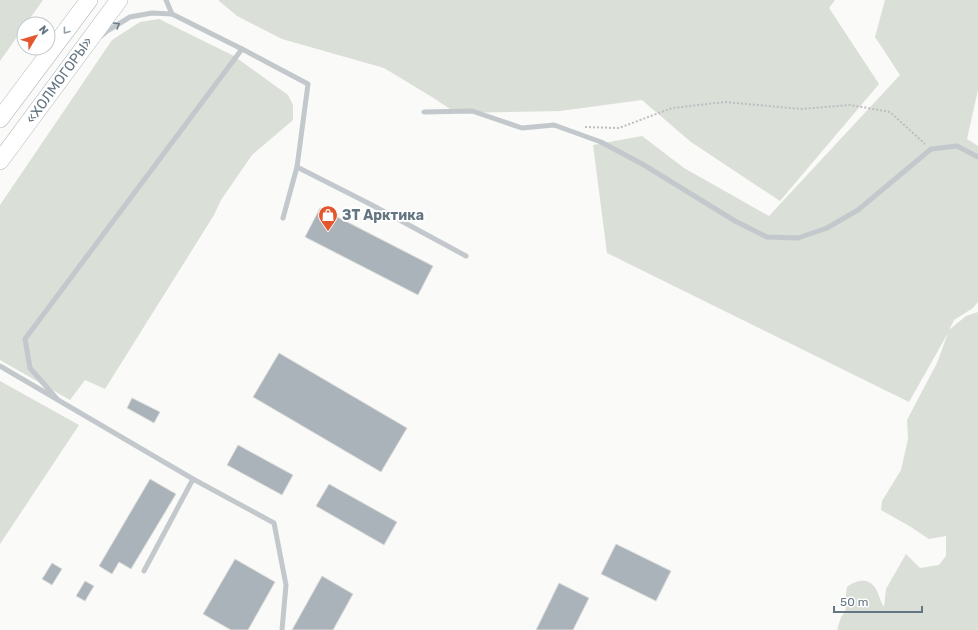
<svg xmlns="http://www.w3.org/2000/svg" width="978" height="630" font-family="Rubik,sans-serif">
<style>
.green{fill:#dadfd7}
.building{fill:#aab3b9;stroke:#dcdcda}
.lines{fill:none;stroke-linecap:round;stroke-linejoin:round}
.trunk-casing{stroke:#b4b9bd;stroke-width:18}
.path{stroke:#bbbfc2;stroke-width:2;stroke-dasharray:2 2;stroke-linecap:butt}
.service{stroke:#c3c8cc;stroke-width:5}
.trunk{stroke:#fff;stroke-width:17}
.oneway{stroke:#6a7a87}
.oneway2{stroke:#939fa8}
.labels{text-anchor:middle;stroke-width:4;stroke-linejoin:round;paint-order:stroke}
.street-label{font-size:14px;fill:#657683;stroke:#fff}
.poi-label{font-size:14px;font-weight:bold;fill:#657683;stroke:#fff;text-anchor:start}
</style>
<rect width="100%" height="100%" fill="#fafaf8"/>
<g class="green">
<path d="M 0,0 L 43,0 L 26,24 L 24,24 L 24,27 L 0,61 Z"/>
<path d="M 218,0 L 835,0 L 829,8 L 879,84 L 780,201 L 691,142 L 642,100 L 560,111 L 456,113 L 432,97 L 384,68 L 282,39 L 237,16 Z"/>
<path d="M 885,0 L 978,0 L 978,90 L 967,139 L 978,146 L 978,302 L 973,308 L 954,320 L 949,330 L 966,316 L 978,312 L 978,628 L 977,630 L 837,630 L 841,617 L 845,612 L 846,607 L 846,594 L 847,587 C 856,580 869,577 876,589 C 879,594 880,601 884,607 L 886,589 L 906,554 L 920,568 L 939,565 L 946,556 L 946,536 L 929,539 L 911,527 L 881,510 L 882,501 L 901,470 L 908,439 L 907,420 L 937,363 L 948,333 L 909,402 L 607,253 L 593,145 L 642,136 L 684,168 L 769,216 L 900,75 L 875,37 Z"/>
<path d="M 159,19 L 234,56 L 288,95 L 293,105 L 293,120 L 252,155 L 221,200 L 214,215 L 105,389 L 85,380 L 70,400 L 0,360 L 0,205 L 112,40 L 140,22 Z"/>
<path d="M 0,381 L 79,425 L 0,544 Z"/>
</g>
<g class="building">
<path d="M 320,208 L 433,266 L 418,295 L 305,237 Z"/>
<path d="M 279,353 L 407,428 L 381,472 L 253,397 Z"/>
<path d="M 132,398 L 160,412 L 154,423 L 127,408 Z"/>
<path d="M 238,445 L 293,475 L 282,495 L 227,465 Z"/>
<path d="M 150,479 L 176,494 L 131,569 L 119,562 L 112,574 L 99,566 Z"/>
<path d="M 329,484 L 397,522 L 384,545 L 316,506 Z"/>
<path d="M 616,544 L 671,571 L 656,601 L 601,574 Z"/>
<path d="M 235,559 L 275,582 L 248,630 L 231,630 L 203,614 Z"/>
<path d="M 52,563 L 62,569 L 52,585 L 42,579 Z"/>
<path d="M 322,576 L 353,594 L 333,630 L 292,630 Z"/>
<path d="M 85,581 L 94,586 L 85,601 L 76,596 Z"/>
<path d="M 559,583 L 589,598 L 573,630 L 536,630 Z"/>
</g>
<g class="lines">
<defs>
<g id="trunk">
<path d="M 0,119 L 89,0"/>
<path d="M 0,161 L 119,0"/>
</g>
</defs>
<use href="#trunk" class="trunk-casing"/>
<path class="path" d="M 585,127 L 619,128 L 635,122 L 672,108 L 725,102 L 801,109 L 850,105 L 890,112 L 925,144"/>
<g class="service">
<path d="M 166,0 L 172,14"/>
<path d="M 101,36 L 107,31 L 130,17 L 152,13 L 172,14 L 242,49 L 308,84 L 297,167 L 370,204 L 466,256"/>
<path d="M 424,112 L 472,111 L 522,128 L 554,125 L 601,142 L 644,165 L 735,221 L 767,237 L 798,238 L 827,228 L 858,210 L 931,149 L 957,146 L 978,157"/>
<path d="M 283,218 L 297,167"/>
<path d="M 0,366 L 193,479 L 274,523 L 286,585 L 282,630"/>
<path d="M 57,399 L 30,368 L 25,339 L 242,49"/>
<path d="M 144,571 L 193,479"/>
</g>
<use href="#trunk" class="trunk"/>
</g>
<defs><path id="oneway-chevron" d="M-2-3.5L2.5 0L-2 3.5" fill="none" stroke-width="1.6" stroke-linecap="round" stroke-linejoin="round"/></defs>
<use class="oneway" href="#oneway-chevron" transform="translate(117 25) rotate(-31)"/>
<use class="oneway2" href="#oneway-chevron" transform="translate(66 31) rotate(127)"/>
<defs>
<symbol id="shop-pin" viewBox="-11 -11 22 30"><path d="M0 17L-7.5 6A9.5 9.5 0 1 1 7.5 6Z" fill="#e4572e" stroke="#fff"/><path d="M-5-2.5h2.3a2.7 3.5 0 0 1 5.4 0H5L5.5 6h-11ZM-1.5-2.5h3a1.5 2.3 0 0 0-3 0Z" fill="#fff"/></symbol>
</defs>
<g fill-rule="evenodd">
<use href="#shop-pin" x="317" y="204" width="22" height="30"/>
</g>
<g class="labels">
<g class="street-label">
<text transform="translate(59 80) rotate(-54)" y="5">«ХОЛМОГОРЫ»</text>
</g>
<g class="poi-label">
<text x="342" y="220">ЗТ Арктика</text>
</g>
</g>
<g transform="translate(36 36) rotate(52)"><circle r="19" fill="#ffffff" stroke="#c1c8cd"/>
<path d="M0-3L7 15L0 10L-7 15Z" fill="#e4572e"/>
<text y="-6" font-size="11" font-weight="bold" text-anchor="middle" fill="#657683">N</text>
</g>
<path d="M834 606v6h88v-6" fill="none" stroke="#657683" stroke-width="2"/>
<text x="840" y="606" font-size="12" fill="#657683" stroke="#ffffff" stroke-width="3" paint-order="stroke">50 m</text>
</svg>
